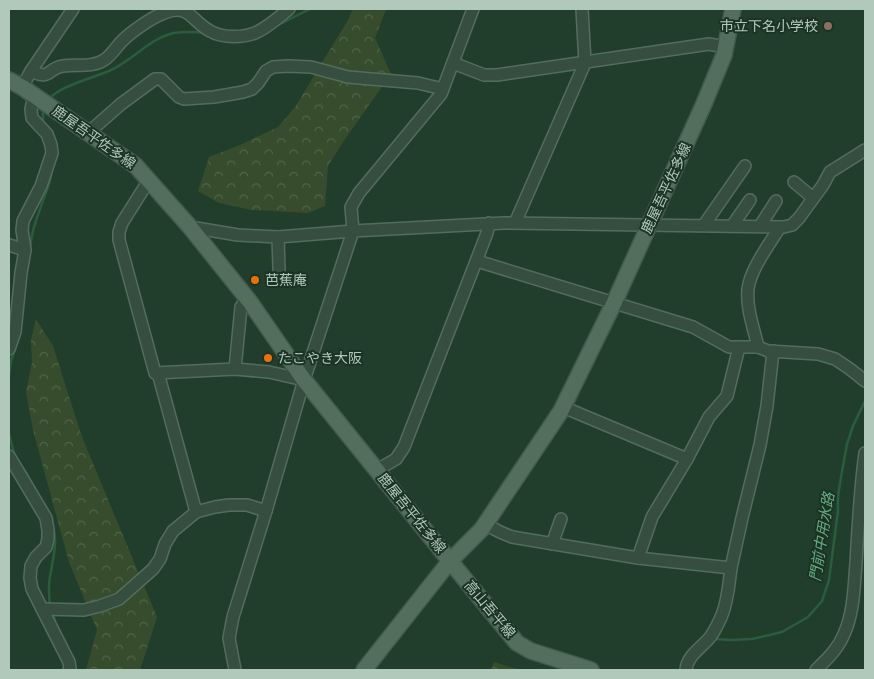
<svg xmlns="http://www.w3.org/2000/svg" width="874" height="679" font-family="Figtree,'Noto Sans JP',sans-serif">
<style>
.forest{fill:url(#forest-crowns)}
.lines{fill:none;stroke-linecap:round;stroke-linejoin:round}
.stream{stroke:#2b5c3d;stroke-width:2.5}
.minor-casing{stroke:#546c5d;stroke-width:14}
.major-casing{stroke:#425a4b;stroke-width:18}
.minor{stroke:#354e3f;stroke-width:11}
.major{stroke:#536e5d;stroke-width:15}
.education-dot{fill:#8d6e63;stroke:#1b3324;stroke-width:2}
.food-dot{fill:#e8710a;stroke:#1b3324;stroke-width:2}
.labels{text-anchor:middle;stroke-width:4;stroke-linejoin:round;paint-order:stroke}
.poi-label{font-size:14px;fill:#b1c9bb;stroke:#1b3324;text-anchor:start}
.street-label{font-size:14px;fill:#b1c9bb;stroke:#1b3324}
.water-label{font-size:15px;font-style:italic;fill:#67ab81;stroke:#1b3324}
</style>
<defs>
<pattern id="forest-crowns" width="20" height="18" patternUnits="userSpaceOnUse" patternTransform="scale(1.25)"><rect width="20" height="18" fill="#364c2c"/><path d="M2 6a3 3 0 1 1 6 0M12 15a3 3 0 1 1 6 0" fill="none" stroke="#516449"/></pattern>
</defs>
<rect width="100%" height="100%" fill="#213e2c"/>
<g class="forest">
<path d="M 353,9 L 386,9 L 375,38 L 391,74 L 345,139 L 328,166 L 325,206 L 308,213 L 252,210 L 219,203 L 198,191 L 209,157 L 240,145 L 278,127 L 295,107 L 348,20 Z"/>
<path d="M 36,319 L 53,346 L 82,437 L 157,617 L 140,670 L 86,670 L 97,630 L 69,562 L 33,430 L 26,392 L 32,362 L 31,340 Z"/>
<path d="M 494,662 L 520,670 L 491,670 Z"/>
</g>
<g class="lines">
<g class="stream">
<path d="M 276,26 L 310,9"/>
<path d="M 49,100 C 56,87 96,77 111,70 C 133,60 150,38 174,33 C 182,32 197,32 205,33"/>
<path d="M 43,124 L 43,112 L 44,110"/>
<path d="M 30,249 C 31,235 35,222 40,209 C 44,196 51,184 52,170"/>
<path d="M 9,375 L 11,361 L 17,343"/>
<path d="M 9,434 L 15,457"/>
<path d="M 21,465 L 27,474 L 38,495"/>
<path d="M 50,606 C 49,599 49,592 49,585 C 50,568 60,541 52,525"/>
<path d="M 53,613 L 56,625"/>
<path d="M 714,639 L 730,640 L 752,639 L 782,632 L 808,617 L 822,601 L 829,580 L 838,511 L 838,496 L 841,477 L 847,444 L 853,426 L 865,401"/>
</g>
<defs>
<g id="minor">
<path d="M 453,63 L 484,75 L 497,75 L 709,44 L 725,47"/>
<path d="M 31,71 C 51,81 47,68 63,66 C 76,64 92,68 104,60 C 110,57 117,46 122,41 C 131,32 152,17 164,13 C 190,3 191,21 210,31 C 222,38 242,38 255,33 C 267,28 279,17 289,9"/>
<path d="M 22,87 L 31,71 L 73,9"/>
<path d="M 88,133 L 121,104 L 155,79 L 161,79 L 179,97 L 184,99 L 214,97 L 243,92 L 252,89 L 258,83 L 266,71 L 273,67 L 288,66 L 311,67 L 348,77 L 418,83 L 443,89"/>
<path d="M 149,180 L 122,223 L 119,232 L 119,240 L 155,373 L 235,369 L 269,372 L 304,380"/>
<path d="M 794,182 L 813,198"/>
<path d="M 515,223 L 585,63 L 582,9"/>
<path d="M 704,225 L 745,166"/>
<path d="M 732,226 L 750,200"/>
<path d="M 760,226 L 776,201"/>
<path d="M 190,227 L 238,235 L 278,237 L 353,231 L 504,223 L 784,227 L 792,225 L 799,218 L 823,185 L 830,172 L 865,150"/>
<path d="M 278,237 L 279,269"/>
<path d="M 9,245 L 25,250"/>
<path d="M 477,261 L 693,327 L 729,347 L 758,347 L 768,351 L 818,354 L 835,359 L 850,369 L 865,381"/>
<path d="M 758,347 C 754,329 746,308 748,289 C 750,270 770,243 780,227"/>
<path d="M 9,349 L 15,332 L 21,273 L 25,250 L 22,230 L 23,221 L 41,186 L 52,153 L 51,145 L 47,134 L 32,118 L 31,109 L 34,96"/>
<path d="M 235,369 L 241,307 L 247,298"/>
<path d="M 158,373 L 196,512"/>
<path d="M 563,407 L 687,459 L 709,417 L 727,396 L 739,347"/>
<path d="M 9,456 L 46,518 L 48,530 L 48,539 L 46,547 L 36,557 L 31,566 L 30,578 L 32,589 L 69,662 L 70,668 L 69,670"/>
<path d="M 377,470 L 396,459 L 404,447 L 487,233 L 489,223"/>
<path d="M 485,524 L 500,532 L 512,537 L 638,558 L 731,568 L 742,518 L 760,445 L 767,406 L 773,351"/>
<path d="M 552,544 L 561,519"/>
<path d="M 638,558 L 652,517 L 687,459"/>
<path d="M 42,609 L 84,610 L 100,606 L 119,599 L 153,569 L 160,559 L 165,544 L 173,531 L 196,512 L 215,507 L 229,505 L 247,505 L 266,511"/>
<path d="M 235,670 L 229,638 L 233,617 L 266,511 L 304,380 L 353,231 L 351,207 L 359,193 L 441,94 L 473,9"/>
<path d="M 686,670 C 687,655 703,647 711,636 C 715,630 719,622 722,615 C 728,600 729,583 731,568"/>
<path d="M 816,670 C 827,659 838,649 844,634 C 854,612 854,586 856,563 C 858,526 860,489 865,453"/>
</g>
<g id="major">
<path d="M 9,80 L 22,87 L 136,166 L 190,227 L 250,302 L 304,380 L 450,561 L 517,643 L 531,651 L 591,670"/>
<path d="M 364,670 L 450,561 L 482,529 L 561,411 L 614,303 L 703,106 L 724,55 L 733,9"/>
</g>
</defs>
<use href="#minor" class="minor-casing"/>
<use href="#major" class="major-casing"/>
<use href="#minor" class="minor"/>
<use href="#major" class="major"/>
</g>
<circle class="education-dot" cx="828" cy="26" r="5"/>
<g class="food-dot">
<circle cx="255" cy="280" r="5"/>
<circle cx="268" cy="358" r="5"/>
</g>
<g class="labels">
<g class="poi-label">
<text x="818" y="31" text-anchor="end">市立下名小学校</text>
<text x="265" y="285">芭蕉庵</text>
<text x="278" y="363">たこやき大阪</text>
</g>
<g class="street-label">
<text transform="translate(94 137) rotate(35)" y="5">鹿屋吾平佐多線</text>
<text transform="translate(666 188) rotate(-65)" y="5">鹿屋吾平佐多線</text>
<text transform="translate(412 513) rotate(51)" y="5">鹿屋吾平佐多線</text>
<text transform="translate(490 609) rotate(50)" y="5">高山吾平線</text>
</g>
<g class="water-label">
<text transform="translate(822 537) rotate(-81)" y="5">門前中用水路</text>
</g>
</g>
<rect width="874" height="679" fill="none" stroke="#b1c9bb" stroke-width="20"/>
</svg>
